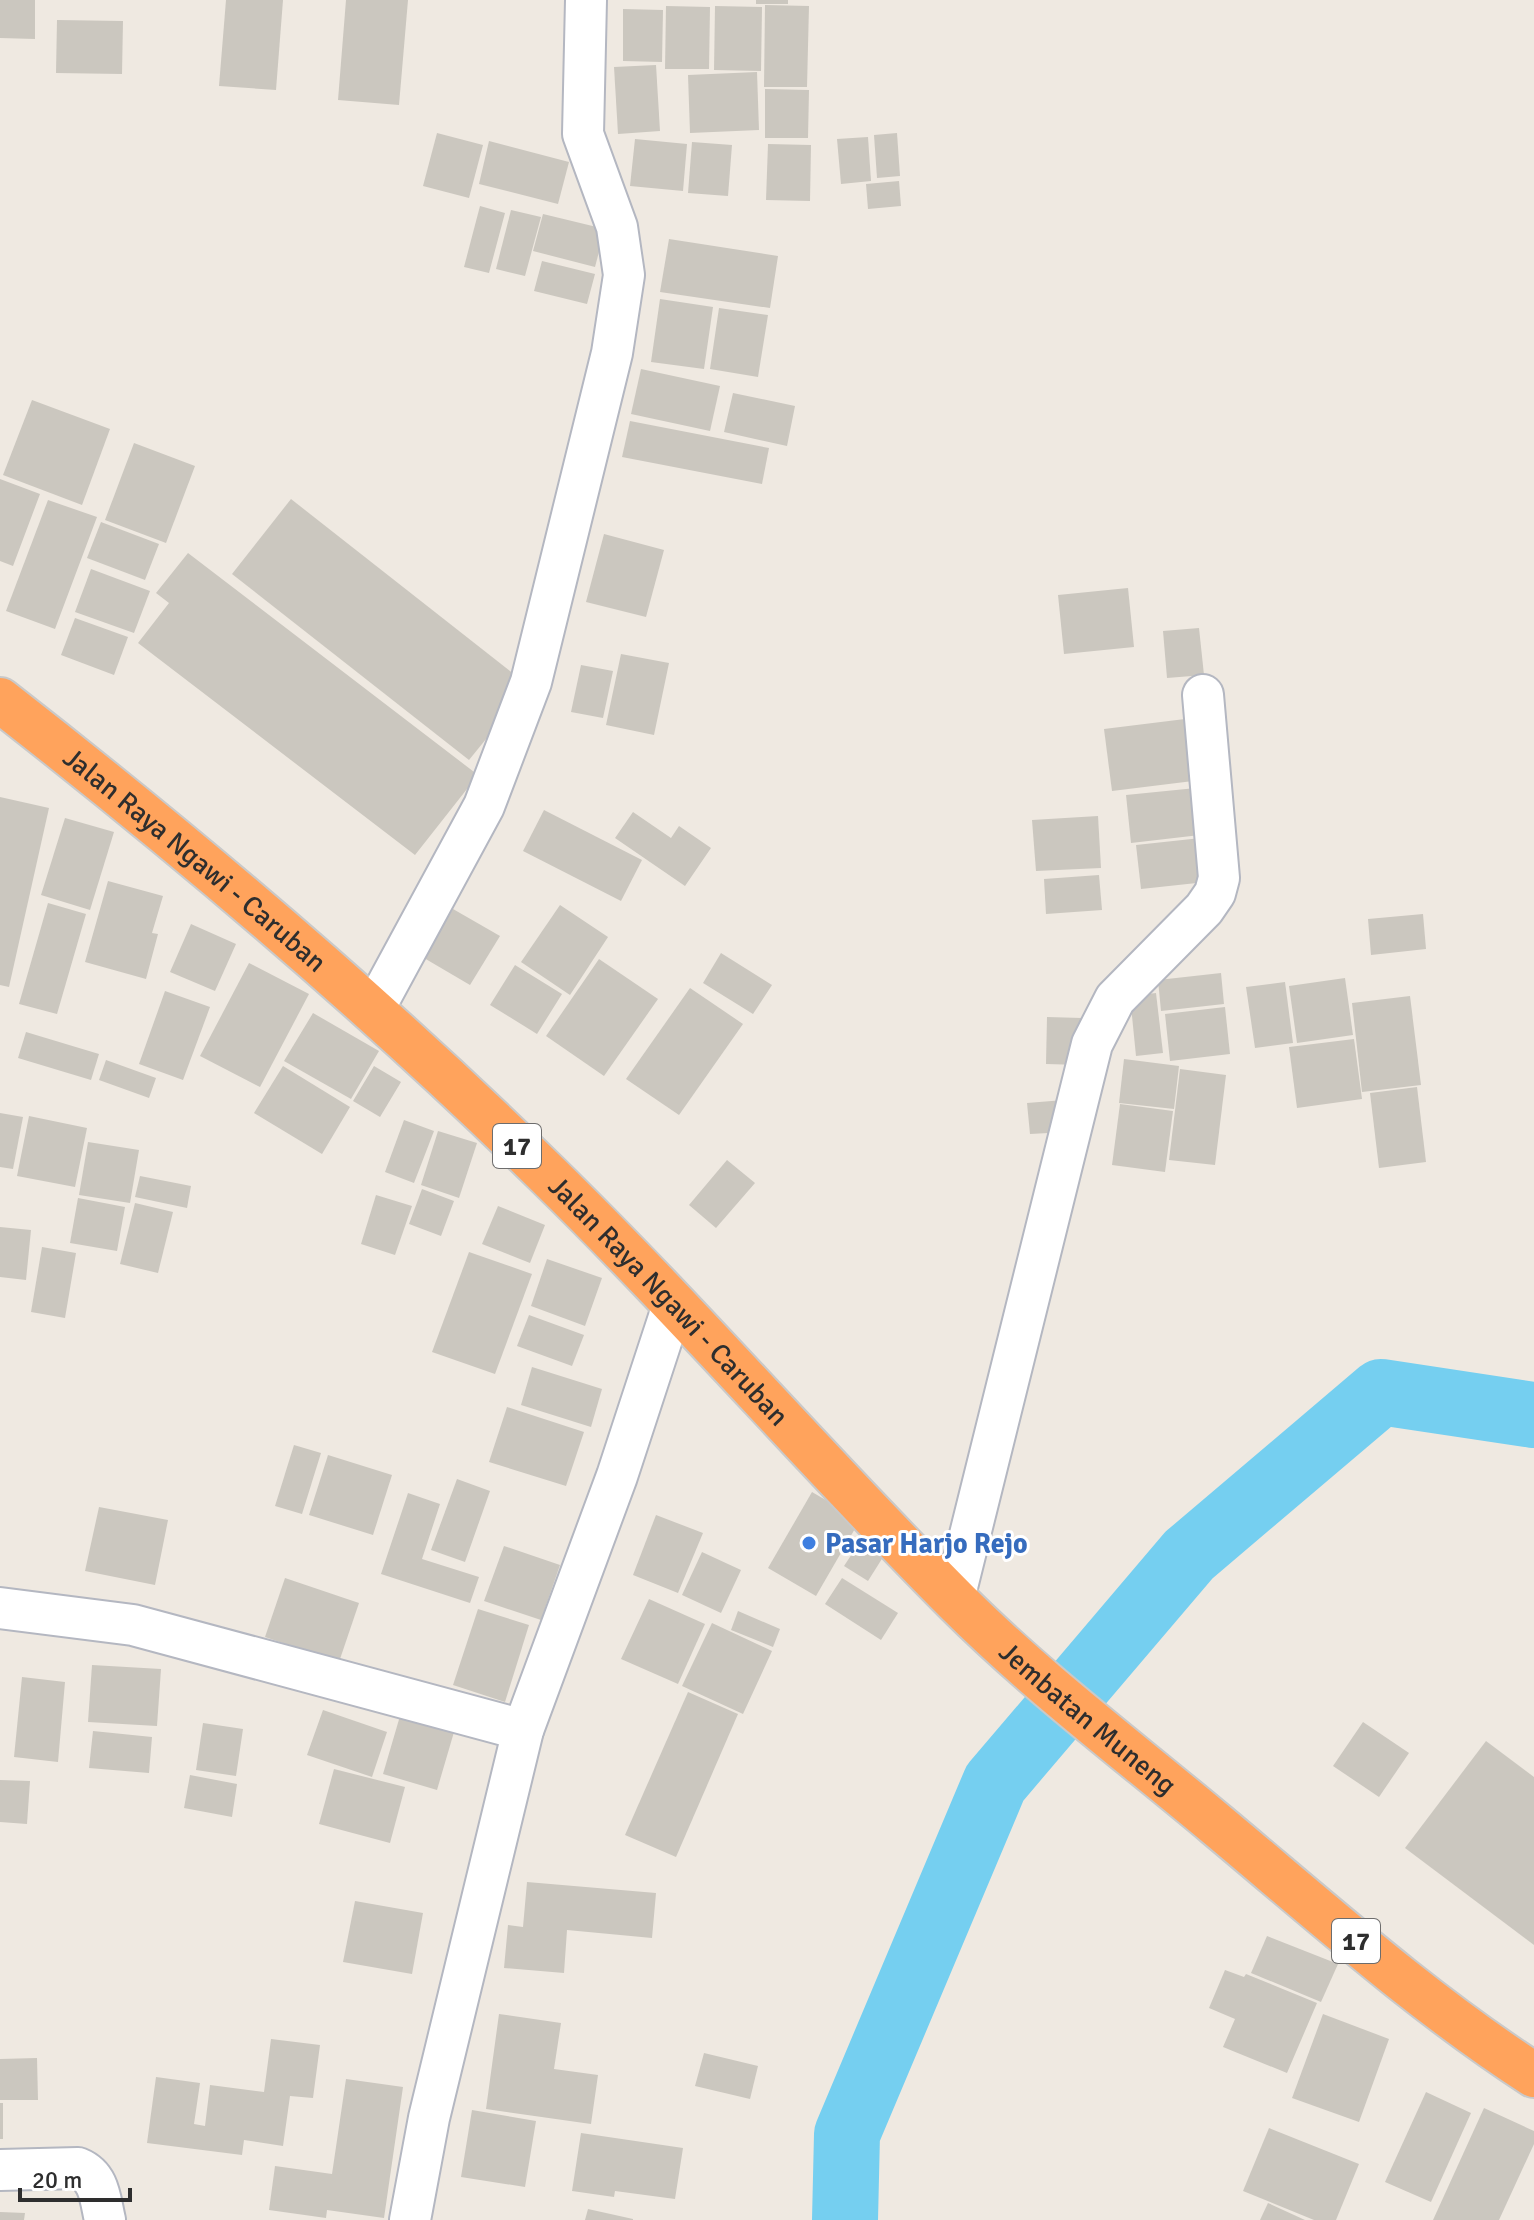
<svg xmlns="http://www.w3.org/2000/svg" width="1534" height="2220" font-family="Signika,sans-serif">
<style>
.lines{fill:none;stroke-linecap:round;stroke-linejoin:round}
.river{stroke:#75cff0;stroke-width:66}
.building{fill:#cbc7bf}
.street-casing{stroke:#b4b7c1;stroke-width:44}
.highway-casing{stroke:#c9c9c9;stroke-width:48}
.street{stroke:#fff;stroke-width:40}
.highway{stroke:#ffa35c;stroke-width:44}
.shop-dot{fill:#3f7fe0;stroke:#fff;stroke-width:3}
.labels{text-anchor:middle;stroke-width:6;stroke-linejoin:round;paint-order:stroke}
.shield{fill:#fff;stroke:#6d6d6d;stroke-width:2}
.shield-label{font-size:26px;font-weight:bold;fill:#2e2e2e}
.street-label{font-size:28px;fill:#2e2e2e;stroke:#fff}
.shop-label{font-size:28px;font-weight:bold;fill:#366cbe;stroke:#fff;text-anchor:start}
</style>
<rect width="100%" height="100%" fill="#efe9e1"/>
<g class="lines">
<path class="river" d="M 845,2220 L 847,2134 L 995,1783 L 1189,1555 L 1381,1392 L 1534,1415"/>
</g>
<g class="building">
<path d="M 0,0 L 35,0 L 35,39 L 0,38 Z"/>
<path d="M 226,0 L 283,0 L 276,90 L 219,86 Z"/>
<path d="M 346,0 L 408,0 L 399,105 L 338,100 Z"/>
<rect x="756" y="0" width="32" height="4"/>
<path d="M 765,5 L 809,6 L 807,87 L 764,87 Z"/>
<path d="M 666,6 L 710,7 L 709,69 L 665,69 Z"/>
<path d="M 715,6 L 762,7 L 761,71 L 714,70 Z"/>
<path d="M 623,9 L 663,10 L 662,62 L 623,61 Z"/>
<path d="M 57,20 L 123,21 L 122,74 L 56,73 Z"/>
<path d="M 656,65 L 660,131 L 618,134 L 614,67 Z"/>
<path d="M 757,72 L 759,130 L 690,133 L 688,75 Z"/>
<path d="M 765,89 L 809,90 L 808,138 L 765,138 Z"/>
<path d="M 437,133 L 483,145 L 469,198 L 423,186 Z"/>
<path d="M 897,133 L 900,176 L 877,178 L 874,135 Z"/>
<path d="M 868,137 L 871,181 L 841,184 L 837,139 Z"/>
<path d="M 635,139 L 687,144 L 683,191 L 630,186 Z"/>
<path d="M 489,141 L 569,162 L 558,204 L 479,184 Z"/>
<path d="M 692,142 L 732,145 L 728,196 L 688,193 Z"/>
<path d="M 768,144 L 811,145 L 810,201 L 766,200 Z"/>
<path d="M 899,181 L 901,206 L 868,209 L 866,184 Z"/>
<path d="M 480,206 L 505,213 L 489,273 L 464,267 Z"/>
<path d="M 511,210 L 541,217 L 525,276 L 496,269 Z"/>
<path d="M 543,214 L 605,229 L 595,267 L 533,251 Z"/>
<path d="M 669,239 L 778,256 L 770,308 L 660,292 Z"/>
<path d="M 542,261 L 595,274 L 587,304 L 534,291 Z"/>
<path d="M 660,299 L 713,307 L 704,369 L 651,362 Z"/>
<path d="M 719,308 L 768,315 L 758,377 L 710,369 Z"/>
<path d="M 641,369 L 720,386 L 710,431 L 631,414 Z"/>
<path d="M 733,393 L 795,406 L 787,446 L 724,432 Z"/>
<path d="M 32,400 L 110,429 L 82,505 L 3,475 Z"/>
<path d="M 630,421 L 769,448 L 762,484 L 622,457 Z"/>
<path d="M 134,443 L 195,466 L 166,543 L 105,520 Z"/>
<path d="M 0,479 L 40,494 L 13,566 L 0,561 Z"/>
<path d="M 291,499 L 529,686 L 469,760 L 232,574 Z"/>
<path d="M 48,500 L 97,517 L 55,629 L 6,611 Z"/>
<path d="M 101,522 L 159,544 L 145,580 L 87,558 Z"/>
<path d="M 604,534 L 664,550 L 646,617 L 586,602 Z"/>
<path d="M 188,553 L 478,775 L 415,855 L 138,643 L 169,603 L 156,593 Z"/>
<path d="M 91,569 L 150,591 L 134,633 L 75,612 Z"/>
<path d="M 1128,588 L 1134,647 L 1064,654 L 1058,595 Z"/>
<path d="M 75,618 L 128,637 L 114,675 L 61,655 Z"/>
<path d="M 1199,628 L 1204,675 L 1167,678 L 1163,631 Z"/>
<path d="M 621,654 L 669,663 L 654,735 L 606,725 Z"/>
<path d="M 581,665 L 613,671 L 603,718 L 571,712 Z"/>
<path d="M 1185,719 L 1193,781 L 1112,791 L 1104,729 Z"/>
<path d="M 1196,788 L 1200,835 L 1131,843 L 1126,795 Z"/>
<path d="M 0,797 L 49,808 L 9,987 L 0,985 Z"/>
<path d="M 544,810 L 642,860 L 621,901 L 523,851 Z"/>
<path d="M 633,812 L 671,838 L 679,826 L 711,848 L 685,886 L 615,838 Z"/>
<path d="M 1098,816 L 1101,868 L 1036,871 L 1032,820 Z"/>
<path d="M 65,818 L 114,832 L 90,910 L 41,895 Z"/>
<path d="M 1201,838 L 1206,882 L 1141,889 L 1136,845 Z"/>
<path d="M 1099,875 L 1102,910 L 1046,914 L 1044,879 Z"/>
<path d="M 108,881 L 163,896 L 152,933 L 158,934 L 146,979 L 85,962 Z"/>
<path d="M 48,903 L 86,914 L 57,1014 L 19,1004 Z"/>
<path d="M 560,905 L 608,937 L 570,995 L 521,962 Z"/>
<path d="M 453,909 L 500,936 L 470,985 L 424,958 Z"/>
<path d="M 1423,914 L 1426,949 L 1371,955 L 1368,919 Z"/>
<path d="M 191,924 L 236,944 L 215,991 L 170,972 Z"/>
<path d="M 721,953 L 772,985 L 753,1014 L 703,983 Z"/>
<path d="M 599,959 L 658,999 L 604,1076 L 546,1036 Z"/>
<path d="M 249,963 L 309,994 L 260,1087 L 200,1056 Z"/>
<path d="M 515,965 L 562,994 L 537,1034 L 490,1005 Z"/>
<path d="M 1221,973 L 1224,1004 L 1161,1011 L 1158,980 Z"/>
<path d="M 1345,978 L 1353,1035 L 1297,1043 L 1289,986 Z"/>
<path d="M 1285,982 L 1293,1043 L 1255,1048 L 1246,987 Z"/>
<path d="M 690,988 L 743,1024 L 679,1115 L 626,1079 Z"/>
<path d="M 165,991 L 210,1007 L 183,1080 L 139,1064 Z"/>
<path d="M 1156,993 L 1163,1053 L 1136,1056 L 1130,996 Z"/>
<path d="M 1410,996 L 1421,1085 L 1362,1092 L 1352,1003 Z"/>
<path d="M 1225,1007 L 1230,1054 L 1170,1061 L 1165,1014 Z"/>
<path d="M 313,1013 L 379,1051 L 351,1099 L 284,1061 Z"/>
<path d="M 1047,1017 L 1082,1018 L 1081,1065 L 1046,1064 Z"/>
<path d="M 26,1032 L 99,1054 L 91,1080 L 18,1058 Z"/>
<path d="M 1354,1039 L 1362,1099 L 1297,1108 L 1289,1047 Z"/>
<path d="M 1124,1059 L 1179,1066 L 1174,1109 L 1119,1103 Z"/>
<path d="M 106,1060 L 156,1078 L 149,1098 L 99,1080 Z"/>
<path d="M 283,1066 L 350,1107 L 322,1154 L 254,1113 Z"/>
<path d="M 374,1066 L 401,1082 L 380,1117 L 353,1101 Z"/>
<path d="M 1180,1069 L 1226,1075 L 1215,1165 L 1169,1160 Z"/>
<path d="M 1417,1087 L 1426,1162 L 1379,1168 L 1370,1093 Z"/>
<path d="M 1064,1100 L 1067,1132 L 1030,1134 L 1027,1103 Z"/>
<path d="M 1120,1104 L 1173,1111 L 1165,1172 L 1112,1165 Z"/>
<path d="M 0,1113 L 23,1117 L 13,1169 L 0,1167 Z"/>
<path d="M 29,1116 L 87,1128 L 75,1187 L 17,1176 Z"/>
<path d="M 404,1120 L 434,1131 L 414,1183 L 385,1172 Z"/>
<path d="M 438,1131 L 477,1143 L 459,1198 L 421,1185 Z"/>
<path d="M 88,1142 L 139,1150 L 130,1203 L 79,1195 Z"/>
<path d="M 727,1160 L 755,1183 L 716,1228 L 689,1205 Z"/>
<path d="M 140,1176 L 191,1186 L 187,1208 L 135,1197 Z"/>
<path d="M 422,1189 L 454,1201 L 441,1236 L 409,1224 Z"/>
<path d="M 376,1195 L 412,1206 L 395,1255 L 361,1244 Z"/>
<path d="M 78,1198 L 125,1207 L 117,1251 L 70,1243 Z"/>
<path d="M 135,1203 L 173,1212 L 158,1273 L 120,1264 Z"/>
<path d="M 498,1206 L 545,1225 L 530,1263 L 482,1244 Z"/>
<path d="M 0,1227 L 31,1230 L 26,1280 L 0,1277 Z"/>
<path d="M 42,1247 L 76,1253 L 65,1318 L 31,1312 Z"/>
<path d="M 469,1252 L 532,1274 L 495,1374 L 432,1352 Z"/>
<path d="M 547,1259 L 602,1278 L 585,1326 L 531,1306 Z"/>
<path d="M 529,1315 L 584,1335 L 572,1366 L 517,1346 Z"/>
<path d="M 532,1367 L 602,1389 L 591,1427 L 521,1405 Z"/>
<path d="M 507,1407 L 584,1432 L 566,1486 L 489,1462 Z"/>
<path d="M 294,1445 L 321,1453 L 302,1514 L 275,1506 Z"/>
<path d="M 328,1455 L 392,1475 L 373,1535 L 309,1515 Z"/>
<path d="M 457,1479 L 490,1491 L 465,1562 L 431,1550 Z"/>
<path d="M 812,1492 L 860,1520 L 816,1596 L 768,1568 Z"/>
<path d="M 408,1493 L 440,1504 L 422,1559 L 479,1577 L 470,1603 L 381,1574 Z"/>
<path d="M 99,1507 L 168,1520 L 155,1585 L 85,1571 Z"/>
<path d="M 656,1515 L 703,1533 L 678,1593 L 633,1575 Z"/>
<path d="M 867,1531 L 890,1546 L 868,1581 L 844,1566 Z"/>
<path d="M 504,1546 L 560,1565 L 541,1620 L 484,1601 Z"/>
<path d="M 702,1552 L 741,1570 L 721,1613 L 682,1595 Z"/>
<path d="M 285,1578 L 359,1603 L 339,1662 L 265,1637 Z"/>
<path d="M 842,1578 L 898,1613 L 881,1640 L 825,1604 Z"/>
<path d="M 649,1599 L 705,1624 L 678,1684 L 621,1659 Z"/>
<path d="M 478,1609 L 529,1625 L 505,1702 L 453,1685 Z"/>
<path d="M 738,1611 L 780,1629 L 773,1647 L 731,1630 Z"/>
<path d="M 712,1623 L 772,1651 L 743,1714 L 682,1686 Z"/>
<path d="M 92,1665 L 161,1669 L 157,1726 L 88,1722 Z"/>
<path d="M 22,1677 L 65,1682 L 58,1762 L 14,1757 Z"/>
<path d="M 688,1692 L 738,1714 L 676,1857 L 625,1835 Z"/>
<path d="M 323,1710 L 387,1732 L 372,1777 L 307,1755 Z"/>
<path d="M 400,1716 L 454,1732 L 437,1790 L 383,1774 Z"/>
<path d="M 1363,1722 L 1409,1753 L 1379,1797 L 1333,1766 Z"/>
<path d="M 203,1723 L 243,1729 L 236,1776 L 196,1770 Z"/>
<path d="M 93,1731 L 152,1737 L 149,1773 L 89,1768 Z"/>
<path d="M 1486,1741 L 1534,1777 L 1534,1945 L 1405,1848 Z"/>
<path d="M 334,1769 L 405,1787 L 390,1843 L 319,1824 Z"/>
<path d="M 190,1775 L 237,1784 L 232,1817 L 184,1808 Z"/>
<path d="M 0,1780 L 30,1781 L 27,1824 L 0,1822 Z"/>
<path d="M 527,1882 L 656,1893 L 652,1938 L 567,1930 L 564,1973 L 504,1968 L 508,1925 L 523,1927 Z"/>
<path d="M 355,1901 L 423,1913 L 412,1974 L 343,1962 Z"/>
<path d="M 1267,1936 L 1338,1964 L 1321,2002 L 1251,1973 Z"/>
<path d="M 1225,1970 L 1244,1977 L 1246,1974 L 1317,2003 L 1287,2073 L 1223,2047 L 1235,2019 L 1209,2008 Z"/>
<path d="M 499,2014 L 561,2023 L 554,2069 L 598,2075 L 591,2124 L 486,2109 Z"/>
<path d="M 1323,2014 L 1389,2039 L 1359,2122 L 1292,2098 Z"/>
<path d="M 271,2039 L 320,2045 L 313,2098 L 290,2096 L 283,2146 L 244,2140 L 242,2155 L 147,2143 L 156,2077 L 200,2083 L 194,2124 L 205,2126 L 210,2085 L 264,2092 Z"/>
<path d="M 704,2053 L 758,2066 L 750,2099 L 695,2086 Z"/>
<path d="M 37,2058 L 38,2100 L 0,2100 L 0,2059 Z"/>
<path d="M 346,2079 L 403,2087 L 384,2218 L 327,2210 L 326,2218 L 269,2210 L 275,2166 L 332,2174 Z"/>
<path d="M 1426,2092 L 1471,2113 L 1431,2202 L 1385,2182 Z"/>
<rect x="0" y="2103" width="3" height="36"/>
<path d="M 1484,2108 L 1534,2131 L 1534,2144 L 1499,2220 L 1433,2220 Z"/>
<path d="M 472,2110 L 536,2121 L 525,2187 L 461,2177 Z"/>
<path d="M 1269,2128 L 1359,2164 L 1336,2220 L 1314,2220 L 1243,2191 Z"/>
<path d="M 581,2133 L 683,2148 L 675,2199 L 615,2191 L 614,2197 L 572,2191 Z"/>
<path d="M 1268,2203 L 1305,2220 L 1260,2220 Z"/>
<path d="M 588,2209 L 633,2219 L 633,2220 L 585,2220 Z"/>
<path d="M 0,2212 L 25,2213 L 24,2220 L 0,2220 Z"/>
</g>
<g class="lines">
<defs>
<g id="street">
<path d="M 374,1009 L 484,806 L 531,682 L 612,353 L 624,275 L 617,227 L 583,134 L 586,0"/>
<path d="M 954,1599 L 1092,1044 L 1115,999 L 1204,909 L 1215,893 L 1219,878 L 1203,695"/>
<path d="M 0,1608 L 133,1625 L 523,1730"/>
<path d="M 0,2170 L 78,2168 C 100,2177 100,2199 105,2220"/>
<path d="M 410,2220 L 429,2118 L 523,1730 L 617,1476 L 674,1302"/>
</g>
<g id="highway">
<path id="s1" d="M 0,700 C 191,849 376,1006 548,1175 C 689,1313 818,1463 957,1602 C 1037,1682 1130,1752 1217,1825 C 1320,1911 1421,2002 1534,2075"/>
</g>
</defs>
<use href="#street" class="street-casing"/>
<use href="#highway" class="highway-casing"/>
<use href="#street" class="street"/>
<use href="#highway" class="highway"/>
</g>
<circle class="shop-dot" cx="809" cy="1543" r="8"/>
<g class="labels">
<g class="shield">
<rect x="493" y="1124" width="48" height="44" rx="6"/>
<rect x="1332" y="1919" width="48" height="44" rx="6"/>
</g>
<g class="shield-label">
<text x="517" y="1155">17</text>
<text x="1356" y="1950">17</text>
</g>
<g class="street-label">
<text dy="10" stroke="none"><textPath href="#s1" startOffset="252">Jalan Raya Ngawi - Caruban</textPath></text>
<text dy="10" stroke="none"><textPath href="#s1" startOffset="900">Jalan Raya Ngawi - Caruban</textPath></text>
<text dy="10" stroke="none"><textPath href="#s1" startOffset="1492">Jembatan Muneng</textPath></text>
</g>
<g class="shop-label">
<text x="825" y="1553">Pasar Harjo Rejo</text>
</g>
</g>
<path d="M20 2188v12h110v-12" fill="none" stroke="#2e2e2e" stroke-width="4"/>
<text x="32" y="2188" font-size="24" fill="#2e2e2e" stroke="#ffffff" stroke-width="6" paint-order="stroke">20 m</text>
</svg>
